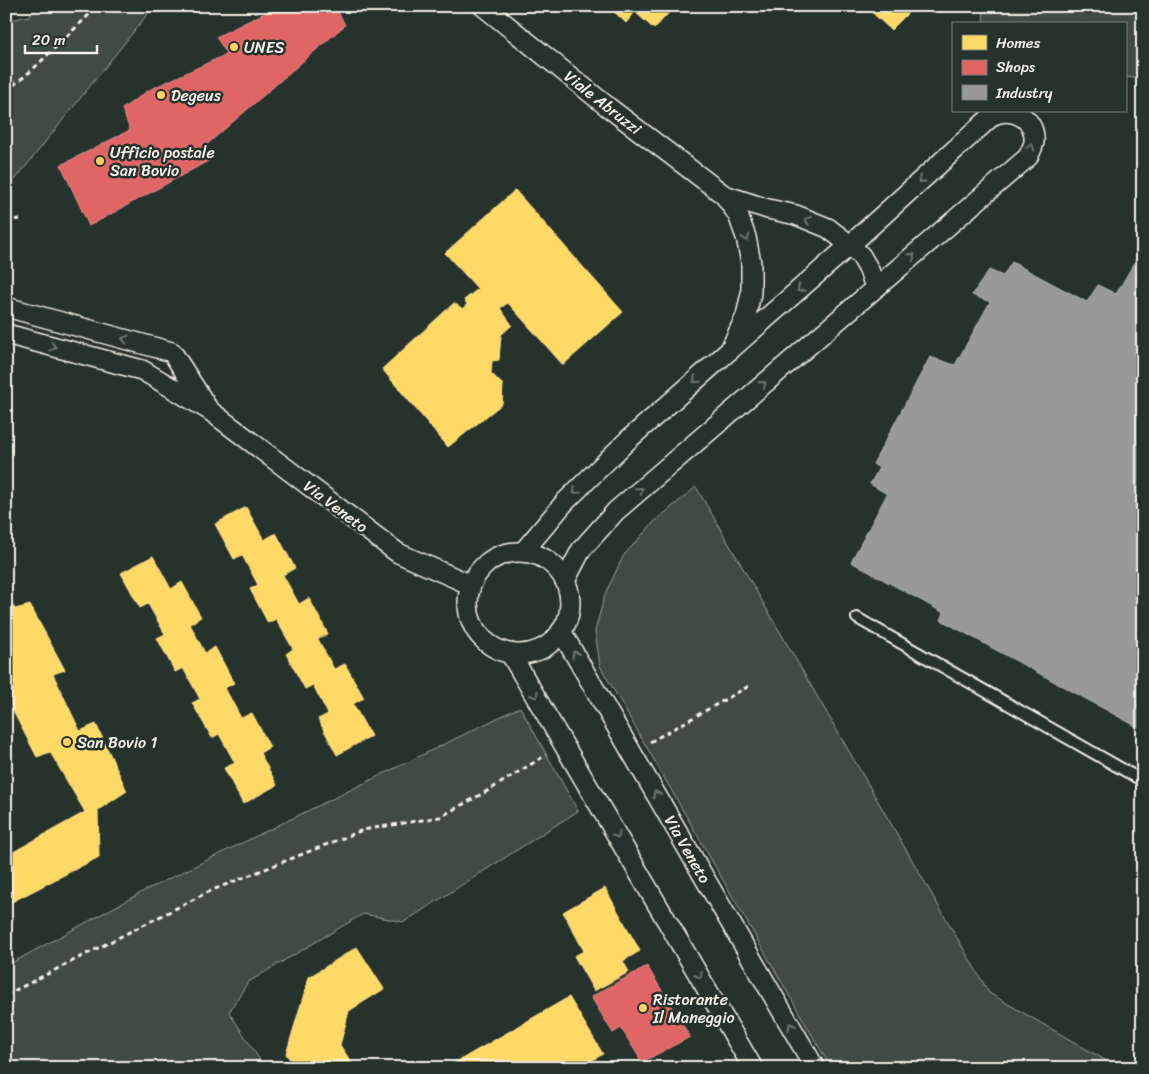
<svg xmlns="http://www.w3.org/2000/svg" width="1149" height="1074" font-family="Sriracha,sans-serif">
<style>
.green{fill:#414b45;stroke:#9a9e96}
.homes{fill:#ffd966;stroke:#fce08d}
.shops{fill:#e06666;stroke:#e6908d}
.industry{fill:#999;stroke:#b4b3b1}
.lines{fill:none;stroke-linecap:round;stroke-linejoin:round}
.service-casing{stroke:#f4f1e8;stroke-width:14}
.minor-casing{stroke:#f4f1e8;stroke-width:22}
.path{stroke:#f4f1e8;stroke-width:3;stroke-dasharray:5 4;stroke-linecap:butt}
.service{stroke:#26332d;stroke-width:10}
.minor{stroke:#26332d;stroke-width:19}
.oneway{stroke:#6e766e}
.poi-dot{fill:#ffd166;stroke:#26332d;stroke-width:2}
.labels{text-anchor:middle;stroke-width:5;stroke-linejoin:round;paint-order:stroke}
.poi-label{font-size:16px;fill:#f4f1e8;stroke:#26332d;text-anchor:start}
.street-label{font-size:16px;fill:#f4f1e8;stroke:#26332d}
</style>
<rect width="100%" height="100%" fill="#26332d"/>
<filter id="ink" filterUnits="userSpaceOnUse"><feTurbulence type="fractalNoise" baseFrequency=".02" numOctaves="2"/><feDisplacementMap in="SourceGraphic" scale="10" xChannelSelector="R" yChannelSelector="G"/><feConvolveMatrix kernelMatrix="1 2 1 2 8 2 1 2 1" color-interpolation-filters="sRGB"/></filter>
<g filter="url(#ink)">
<g class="green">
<path d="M 39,6 L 154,6 L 6,191 L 6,21 L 29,16 Z"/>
<path d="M 984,6 L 1143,6 L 1143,79 L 1125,77 L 1125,24 L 983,24 Z"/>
<path d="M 696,487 L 989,993 L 1119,1068 L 831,1068 L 600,666 L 595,631 L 605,594 L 624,555 L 654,522 Z"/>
<path d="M 520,707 L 578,811 L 404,922 L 363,914 L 248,982 L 229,1012 L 265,1068 L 6,1068 L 6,966 L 146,890 Z"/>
</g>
<g class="homes">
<path d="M 608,6 L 675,6 L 654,29 L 635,12 L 626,23 Z"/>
<path d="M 865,6 L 915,6 L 891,30 Z"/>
<path d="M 515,190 L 623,312 L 563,365 L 508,303 L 500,308 L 512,325 L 501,335 L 499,360 L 492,361 L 491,373 L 503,385 L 502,404 L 448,447 L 382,369 L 454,303 L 463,309 L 467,304 L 464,300 L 478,289 L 445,253 Z"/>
<path d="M 246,507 L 264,540 L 276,533 L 295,568 L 283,575 L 299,604 L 309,598 L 328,634 L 318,639 L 334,669 L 345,664 L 364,698 L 353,704 L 371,736 L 337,755 L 318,719 L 328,714 L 313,685 L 305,689 L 286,654 L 293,649 L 276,619 L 268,623 L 250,589 L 258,585 L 242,555 L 234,559 L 215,524 Z"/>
<path d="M 153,556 L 171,589 L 182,582 L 201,617 L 190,624 L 205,653 L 215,647 L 234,683 L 225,688 L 241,718 L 252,713 L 270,747 L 260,753 L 277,785 L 243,804 L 224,768 L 235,763 L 219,734 L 212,738 L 192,703 L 200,699 L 183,668 L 175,672 L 157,638 L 165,634 L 148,604 L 140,608 L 121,573 Z"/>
<path d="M 6,593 L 15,609 L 30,605 L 65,670 L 53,674 L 80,731 L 96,724 L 127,791 L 98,810 L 99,857 L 6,905 L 6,856 L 85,812 L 50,752 L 37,757 L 6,698 L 14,687 L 6,672 Z"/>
<path d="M 605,888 L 640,951 L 623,961 L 629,972 L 594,991 L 574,956 L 584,951 L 563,912 Z"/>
<path d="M 357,947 L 384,989 L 349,1011 L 340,1045 L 355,1068 L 296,1068 L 286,1054 L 309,977 Z"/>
<path d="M 569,997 L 603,1054 L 579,1068 L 446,1068 Z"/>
</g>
<g class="shops">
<path d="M 279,6 L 335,6 L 345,25 L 205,146 L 210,160 L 89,226 L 61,165 L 130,130 L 122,109 L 149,90 L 227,54 L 216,37 Z"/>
<path d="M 647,966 L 690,1037 L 642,1062 L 621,1028 L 613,1033 L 591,997 Z"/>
</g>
<path class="industry" d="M 1143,248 L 1143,730 L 941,620 L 944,613 L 851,562 L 887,494 L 870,484 L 879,468 L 873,464 L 930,357 L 955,365 L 990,302 L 972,295 L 989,270 L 1003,276 L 1012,262 L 1087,302 L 1098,285 L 1116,294 Z"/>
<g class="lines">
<defs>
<path id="service" d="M 857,618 L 1143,781"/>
<g id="minor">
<path d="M 483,6 L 608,107 L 724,195 L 738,215 L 746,237 L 751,263 L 751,293 L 746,316 L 730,350 L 628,440 L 565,502 L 523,552"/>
<path d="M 724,195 L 768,209 L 796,215 L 828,228 L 850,245 L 861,256 L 869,270 L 875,287"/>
<path d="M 6,307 L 172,352 L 207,407"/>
<path d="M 6,334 L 142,370 L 209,410 L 398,553 L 471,585"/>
<circle cx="519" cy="603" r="51"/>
<path d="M 565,581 L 581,550 L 616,511 L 1028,157 C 1030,152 1033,148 1034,142 C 1036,118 1013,107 993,115 L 850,245 L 730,350"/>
<path d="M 561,631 L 815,1068"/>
<path d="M 510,653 L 753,1068"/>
</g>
</defs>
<use href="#service" class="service-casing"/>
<use href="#minor" class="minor-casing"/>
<g class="path">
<path d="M 1143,15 L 1138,58 L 1143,92"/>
<path d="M 6,91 L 31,71 L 98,6"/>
<path d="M 6,220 L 23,219"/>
<path d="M 650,742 L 749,686"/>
<path d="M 6,995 L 210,891 L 363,830 L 440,817 L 491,789 L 546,755"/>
</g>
<use href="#service" class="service"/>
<use href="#minor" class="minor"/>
</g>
<defs><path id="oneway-chevron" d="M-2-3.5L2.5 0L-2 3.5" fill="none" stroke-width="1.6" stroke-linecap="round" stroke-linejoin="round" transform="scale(1.25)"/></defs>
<g class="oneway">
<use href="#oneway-chevron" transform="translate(1031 147) rotate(-72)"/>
<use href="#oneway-chevron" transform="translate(921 180) rotate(138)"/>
<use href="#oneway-chevron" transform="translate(808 220) rotate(-158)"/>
<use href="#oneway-chevron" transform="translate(746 238) rotate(75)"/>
<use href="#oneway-chevron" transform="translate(912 256) rotate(-41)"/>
<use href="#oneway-chevron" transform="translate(800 289) rotate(139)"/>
<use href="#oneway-chevron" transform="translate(125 339) rotate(-164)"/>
<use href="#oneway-chevron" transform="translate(53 347) rotate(15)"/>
<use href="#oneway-chevron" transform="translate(696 380) rotate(139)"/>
<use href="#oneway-chevron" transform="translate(763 384) rotate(-41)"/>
<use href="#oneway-chevron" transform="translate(640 490) rotate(-41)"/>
<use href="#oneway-chevron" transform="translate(576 491) rotate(136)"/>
<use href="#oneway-chevron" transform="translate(575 654) rotate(-120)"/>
<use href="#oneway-chevron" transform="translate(535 695) rotate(60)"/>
<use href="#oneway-chevron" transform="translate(656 794) rotate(-120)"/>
<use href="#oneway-chevron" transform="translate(617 835) rotate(60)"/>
<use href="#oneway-chevron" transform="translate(699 975) rotate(60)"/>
<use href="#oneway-chevron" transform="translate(791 1026) rotate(-120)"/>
</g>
</g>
<g class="poi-dot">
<circle cx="234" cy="47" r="5"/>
<circle cx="161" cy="95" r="5"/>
<circle cx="100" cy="161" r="5"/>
<circle cx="67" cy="742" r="5"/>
<circle cx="643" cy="1008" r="5"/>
</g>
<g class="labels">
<g class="poi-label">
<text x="244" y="53">UNES</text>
<text x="171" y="101">Degeus</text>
<text x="110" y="158">Ufficio postale<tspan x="110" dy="18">San Bovio</tspan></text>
<text x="77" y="748">San Bovio 1</text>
<text x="653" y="1005">Ristorante<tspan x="653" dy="18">Il Maneggio</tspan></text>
</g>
<g class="street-label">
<text transform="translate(603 102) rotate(38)" y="6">Viale Abruzzi</text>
<text transform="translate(336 506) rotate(37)" y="6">Via Veneto</text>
<text transform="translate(688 849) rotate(60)" y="6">Via Veneto</text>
</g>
</g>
<rect width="1149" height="1074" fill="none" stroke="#26332d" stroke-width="25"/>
<rect x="12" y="12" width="1124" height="1049" fill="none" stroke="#f4f1e8" stroke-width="2" filter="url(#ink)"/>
<rect x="952" y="22" width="175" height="90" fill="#26332d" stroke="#787f78"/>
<rect x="962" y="35" width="25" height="15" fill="#ffd966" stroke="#787f78"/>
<text x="996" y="48" font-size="15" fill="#f4f1e8">Homes</text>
<rect x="962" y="60" width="25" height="15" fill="#e06666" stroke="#787f78"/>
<text x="996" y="72" font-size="15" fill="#f4f1e8">Shops</text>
<rect x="962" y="85" width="25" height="15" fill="#999999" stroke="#787f78"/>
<text x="996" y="98" font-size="15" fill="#f4f1e8">Industry</text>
<path d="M25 45v8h72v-8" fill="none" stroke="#f4f1e8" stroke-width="2.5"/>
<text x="32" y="45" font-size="15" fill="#f4f1e8" stroke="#26332d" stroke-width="4" paint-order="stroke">20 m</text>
</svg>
